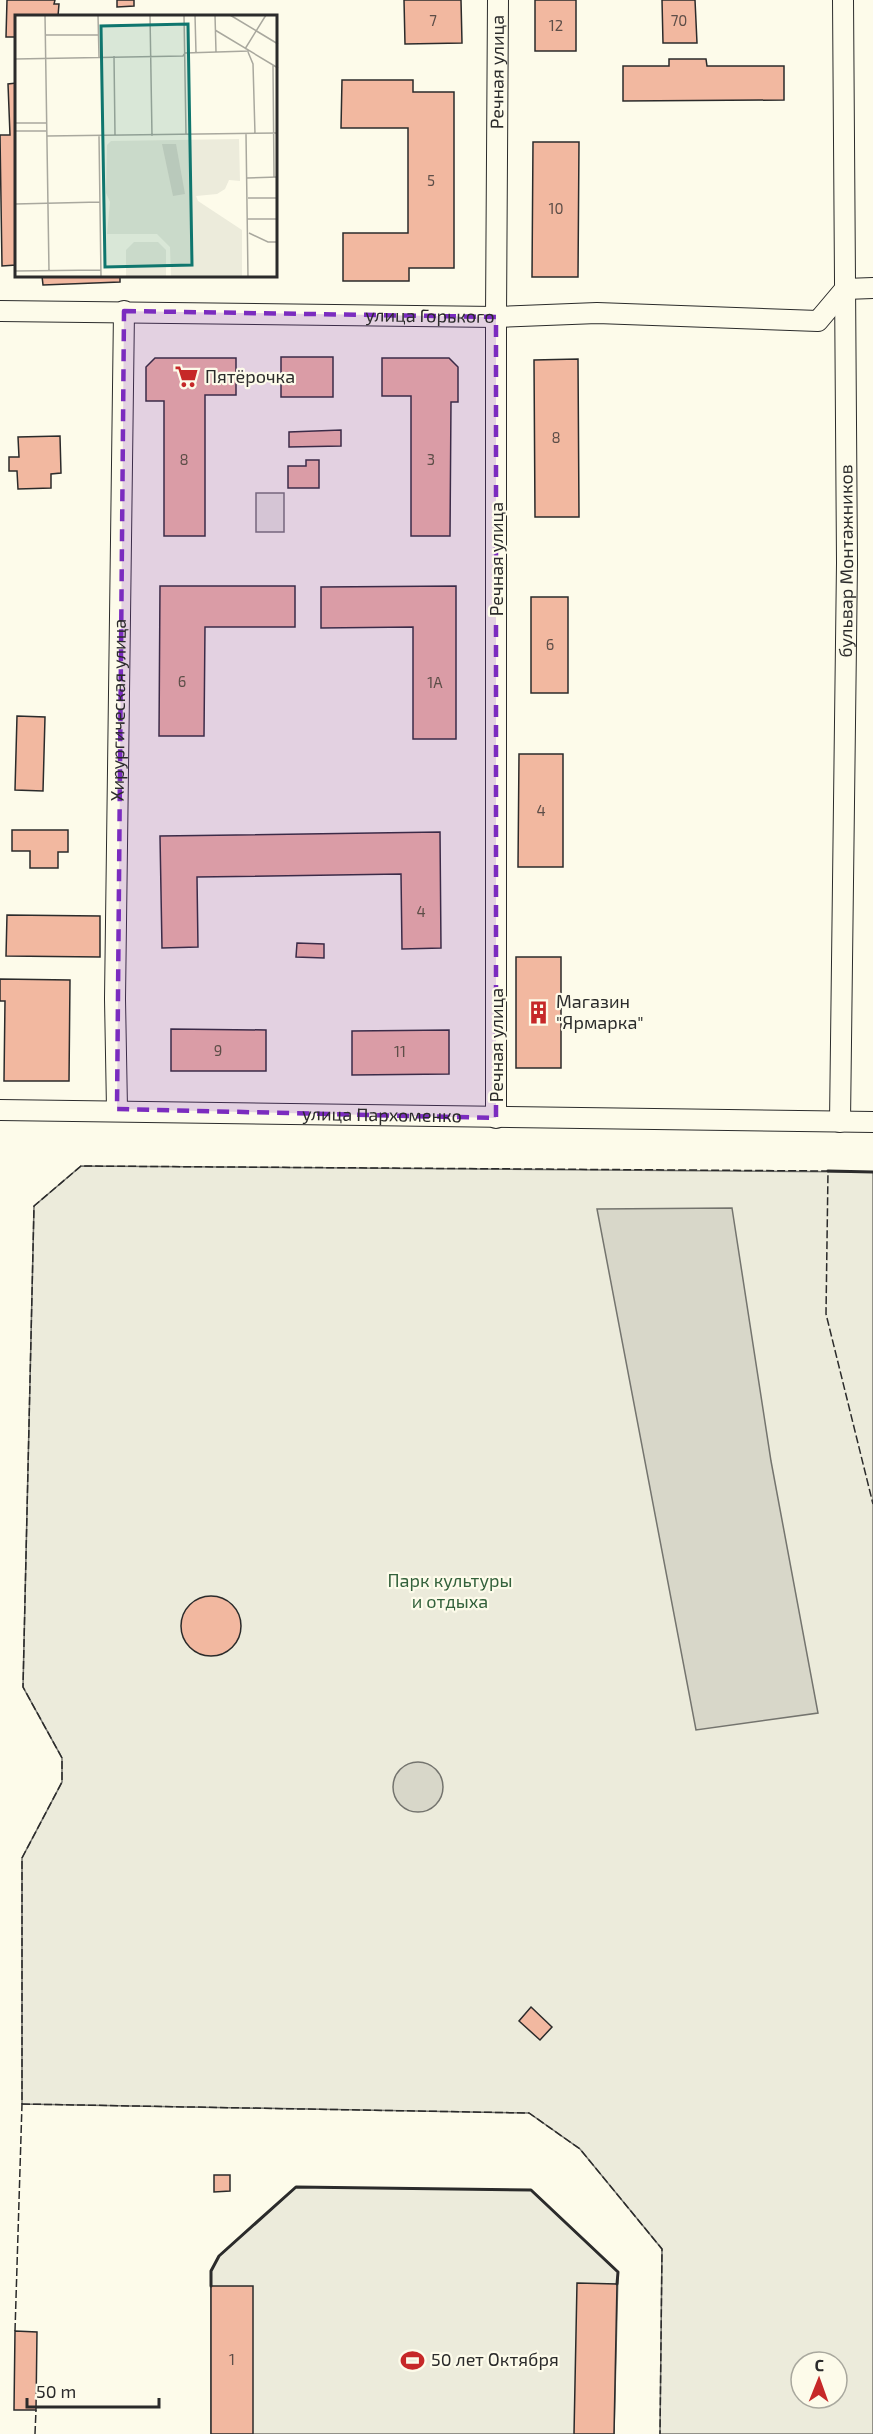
<svg xmlns="http://www.w3.org/2000/svg" width="873" height="2434" font-family="'Exo 2',sans-serif">
<style>
.green{fill:#ecebdb;stroke:#74746e;stroke-width:1.5;fill-rule:evenodd}
.water{fill:#d8d7c9;stroke:#74746e;stroke-width:1.5}
.building{fill:#f2b8a0;stroke:#2b2b2b;stroke-width:1.5}
.lines{fill:none;stroke-linecap:round;stroke-linejoin:round}
.minor-casing{stroke:#2b2b2b;stroke-width:22}
.minor{stroke:#fdfbea;stroke-width:20}
.fence{stroke:#2b2b2b;stroke-width:1.5;stroke-dasharray:8 3;stroke-linecap:butt}
.wall{stroke:#2b2b2b;stroke-width:3}
.marked{fill:#7b2cbf;fill-opacity:0.2;stroke:#7b2cbf;stroke-width:4.5;stroke-dasharray:12 8;stroke-linejoin:round}
.labels{text-anchor:middle;stroke-width:4.5;stroke-linejoin:round;paint-order:stroke}
.number-label{font-size:15px;fill:#5d4e48}
.street-label{font-size:18px;fill:#2b2b2b;stroke:#fdfbea}
.poi-label{font-size:18px;fill:#2b2b2b;stroke:#fdfbea;text-anchor:start}
.park-label{font-size:18px;fill:#34623c;stroke:#fdfbea}
.inset-road{fill:none;stroke:#a9a89e;stroke-width:1.5}
.view{fill:#0f766e;fill-opacity:0.15;stroke:#0f766e;stroke-width:3}
.inset-edge{fill:none;stroke:#2b2b2b;stroke-width:3}
</style>
<rect width="100%" height="100%" fill="#fdfbea"/>
<g class="green">
<rect x="256" y="493" width="28" height="39"/>
<path d="M 81,1166 L 873,1172 L 873,2434 L 660,2434 L 662,2249 L 580,2149 L 529,2113 L 22,2104 L 22,1858 L 62,1782 L 62,1758 L 23,1687 L 34,1206 ZM 801,2362 L 837,2362 L 837,2398 L 801,2398 Z"/>
<path d="M 296,2187 L 531,2190 L 618,2272 L 614,2434 L 211,2434 L 211,2271 L 219,2256 Z"/>
</g>
<g class="water">
<path d="M 732,1208 L 771,1461 L 818,1713 L 696,1730 L 597,1209 Z"/>
<circle cx="418" cy="1787" r="25"/>
</g>
<g class="building">
<path d="M 7,0 L 55,0 L 54,4 L 59,4 L 58,16 L 16,16 L 16,37 L 6,37 Z"/>
<path d="M 117,0 L 134,0 L 134,6 L 117,7 Z"/>
<path d="M 404,0 L 461,0 L 462,43 L 405,44 Z"/>
<rect x="535" y="0" width="41" height="51"/>
<path d="M 662,0 L 695,0 L 697,43 L 663,43 Z"/>
<path d="M 669,59 L 706,59 L 707,66 L 784,66 L 784,100 L 623,101 L 623,66 L 669,66 Z"/>
<path d="M 342,80 L 413,80 L 413,92 L 454,92 L 454,268 L 409,268 L 409,281 L 343,281 L 343,233 L 408,233 L 408,128 L 341,128 Z"/>
<path d="M 16,83 L 16,265 L 2,266 L 0,135 L 10,135 L 8,84 Z"/>
<path d="M 533,142 L 579,142 L 578,277 L 532,277 Z"/>
<path d="M 42,276 L 120,276 L 120,282 L 43,285 Z"/>
<rect x="281" y="357" width="52" height="40"/>
<path d="M 155,358 L 236,358 L 236,395 L 205,395 L 205,536 L 164,536 L 164,401 L 146,401 L 146,367 Z"/>
<path d="M 382,358 L 449,358 L 458,367 L 458,402 L 451,402 L 450,536 L 411,536 L 411,396 L 382,396 Z"/>
<path d="M 578,359 L 579,517 L 535,517 L 534,360 Z"/>
<path d="M 341,430 L 341,446 L 289,447 L 289,432 Z"/>
<path d="M 60,436 L 61,473 L 51,474 L 51,488 L 18,489 L 17,471 L 9,471 L 9,457 L 19,457 L 18,437 Z"/>
<path d="M 306,460 L 319,460 L 319,488 L 288,488 L 288,466 L 306,466 Z"/>
<path d="M 160,586 L 295,586 L 295,627 L 205,627 L 204,736 L 159,736 Z"/>
<path d="M 456,586 L 456,739 L 413,739 L 413,627 L 321,628 L 321,587 Z"/>
<rect x="531" y="597" width="37" height="96"/>
<path d="M 17,716 L 45,717 L 43,791 L 15,790 Z"/>
<path d="M 519,754 L 563,754 L 563,867 L 518,867 Z"/>
<path d="M 12,830 L 68,830 L 68,852 L 58,852 L 58,868 L 30,868 L 30,851 L 12,851 Z"/>
<path d="M 440,832 L 441,948 L 402,949 L 401,874 L 197,877 L 198,947 L 162,948 L 160,836 Z"/>
<path d="M 7,915 L 100,916 L 100,957 L 6,956 Z"/>
<path d="M 297,943 L 324,944 L 324,958 L 296,957 Z"/>
<rect x="516" y="957" width="45" height="111"/>
<path d="M 0,979 L 70,980 L 69,1081 L 4,1081 L 5,1001 L 0,1001 Z"/>
<path d="M 171,1029 L 266,1030 L 266,1071 L 171,1071 Z"/>
<path d="M 449,1030 L 449,1074 L 352,1075 L 352,1031 Z"/>
<circle cx="211" cy="1626" r="30"/>
<path d="M 531,2007 L 552,2027 L 540,2040 L 519,2021 Z"/>
<path d="M 214,2175 L 230,2175 L 230,2191 L 214,2192 Z"/>
<path d="M 577,2283 L 617,2284 L 614,2434 L 574,2434 Z"/>
<rect x="211" y="2286" width="42" height="148"/>
<path d="M 15,2331 L 37,2332 L 36,2410 L 14,2410 Z"/>
</g>
<g class="lines">
<defs>
<g id="minor">
<path id="s1" d="M 0,311 L 496,317 L 597,313 L 818,321 L 845,289 L 873,288"/>
<path id="s2" d="M 117,1109 L 115,999 L 124,311"/>
<path id="s3" d="M 0,1110 L 873,1122"/>
<path id="s4" d="M 496,1118 L 496,317 L 498,0"/>
<path id="s5" d="M 840,1122 L 847,563 L 843,0"/>
</g>
</defs>
<use href="#minor" class="minor-casing"/>
<use href="#minor" class="minor"/>
<g class="fence">
<path d="M 22,2104 L 529,2113 L 580,2149 L 662,2249 L 660,2434"/>
<path d="M 15,2331 L 22,2104 L 22,1858 L 62,1782 L 62,1758 L 23,1687 L 34,1206 L 81,1166 L 828,1171 L 826,1314 L 873,1504"/>
<path d="M 35,2434 L 36,2410"/>
</g>
<g class="wall">
<path d="M 828,1171 L 873,1172"/>
<path d="M 211,2286 L 211,2271 L 219,2256 L 296,2187 L 531,2190 L 618,2272 L 617,2284"/>
</g>
</g>
<path class="marked" d="M 124,311 L 496,317 L 496,1118 L 117,1109 Z"/>
<defs>
<symbol id="supermarket-bare" viewBox="-9 -9 18 18"><path d="M-6-5.5h2.5l.6 2H6L4.5 2H-2.5L-4.4-4H-6ZM-1.5 3.2a1.3 1.3 0 1 0 .1 0ZM3 3.2a1.3 1.3 0 1 0 .1 0Z" fill="#c62828" stroke="#fdfbea" stroke-width="2.5" paint-order="stroke"/></symbol>
<symbol id="building-bare" viewBox="-9 -9 18 18"><path d="M-4-6H4V6H1V3H-1V6H-4ZM-2.5-4.3h1.7v1.8h-1.7ZM.8-4.3h1.7v1.8H.8ZM-2.5-1h1.7V.8h-1.7ZM.8-1h1.7V.8H.8Z" fill="#c62828" stroke="#fdfbea" stroke-width="2.5" paint-order="stroke"/></symbol>
<symbol id="stadium-bare" viewBox="-9 -9 18 18"><path d="M0-5a6.5 5 0 1 0 0 10a6.5 5 0 1 0 0-10ZM-3.5-1.8h7v3.6h-7Z" fill="#c62828" stroke="#fdfbea" stroke-width="2.5" paint-order="stroke"/></symbol>
</defs>
<g fill-rule="evenodd">
<use href="#supermarket-bare" x="170" y="360" width="33" height="33"/>
<use href="#building-bare" x="522" y="996" width="33" height="33"/>
<use href="#stadium-bare" x="396" y="2344" width="33" height="33"/>
</g>
<g class="labels">
<g class="number-label">
<text x="433" y="26">7</text>
<text x="679" y="26">70</text>
<text x="556" y="31">12</text>
<text x="431" y="186">5</text>
<text x="556" y="214">10</text>
<text x="556" y="443">8</text>
<text x="184" y="465">8</text>
<text x="431" y="465">3</text>
<text x="550" y="650">6</text>
<text x="182" y="687">6</text>
<text x="435" y="688">1А</text>
<text x="541" y="816">4</text>
<text x="421" y="917">4</text>
<text x="218" y="1056">9</text>
<text x="400" y="1057">11</text>
<text x="232" y="2365">1</text>
</g>
<g class="street-label">
<text dy="6" stroke="none"><textPath href="#s4" startOffset="1046">Речная улица</textPath></text>
<text dy="6" stroke="none"><textPath href="#s1" startOffset="430">улица Горького</textPath></text>
<text transform="translate(497 559) rotate(-90)" y="6">Речная улица</text>
<text dy="6" stroke="none"><textPath href="#s5" startOffset="561">бульвар Монтажников</textPath></text>
<text dy="6" stroke="none"><textPath href="#s2" startOffset="399">Хирургическая улица</textPath></text>
<text transform="translate(497 1045) rotate(-90)" y="6">Речная улица</text>
<text dy="6" stroke="none"><textPath href="#s3" startOffset="382">улица Пархоменко</textPath></text>
</g>
<g class="poi-label">
<text x="205" y="383">Пятёрочка</text>
<text x="556" y="1008">Магазин<tspan x="556" dy="21">"Ярмарка"</tspan></text>
<text x="431" y="2366">50 лет Октября</text>
</g>
<g class="park-label">
<text x="450" y="1587">Парк культуры<tspan x="450" dy="21">и отдыха</tspan></text>
</g>
</g>
<g transform="translate(15 15)">
<rect width="262" height="262" fill="#fdfbea"/>
<path d="M 224,124 L 225,166 L 214,165 L 210,174 L 202,179 L 181,181 L 183,186 L 227,215 L 227,262 L 156,262 L 155,232 L 142,219 L 92,219 L 95,187 L 91,178 L 92,130 L 96,126 ZM 119,227 L 143,227 L 151,235 L 151,262 L 111,262 L 111,235 Z" fill="#ecebdb"/>
<path d="M 147,129 L 161,129 L 170,179 L 158,181 Z" fill="#d8d7c9"/>
<path class="inset-road" d="M 30,0 L 34,256M 83,0 L 84,42M 135,0 L 137,121M 169,0 L 171,120M 180,0 L 181,38M 200,0 L 201,37M 215,0 L 263,29M 200,15 L 263,53M 31,20 L 83,20M 230,34 L 251,0M 233,37 L 238,49 L 240,119M 99,41 L 100,120M 0,44 L 168,41 L 170,38 L 234,36M 258,50 L 259,162M 0,108 L 32,108M 0,116 L 31,116M 231,119 L 233,262M 32,121 L 263,118M 84,121 L 86,262M 232,163 L 263,162M 233,183 L 263,183M 0,189 L 85,187M 232,204 L 263,204M 234,218 L 253,227 L 263,227M 0,256 L 86,255"/>
<path class="view" d="M 173,9 L 177,250 L 90,252 L 86,11 Z"/>
<rect width="262" height="262" class="inset-edge"/>
</g>
<g transform="translate(819 2380) rotate(1)"><circle r="28" fill="#fdfbea" stroke="#a9a89e" stroke-width="1.5"/>
<path d="M0-4.5L10 22L0 15L-10 22Z" fill="#c62828"/>
<text y="-9" font-size="16" font-weight="bold" text-anchor="middle" fill="#2b2b2b">С</text>
</g>
<path d="M27 2398v9h132v-9" fill="none" stroke="#2b2b2b" stroke-width="3"/>
<text x="36" y="2398" font-size="18" fill="#2b2b2b" stroke="#fdfbea" stroke-width="4.5" paint-order="stroke">50 m</text>
</svg>
